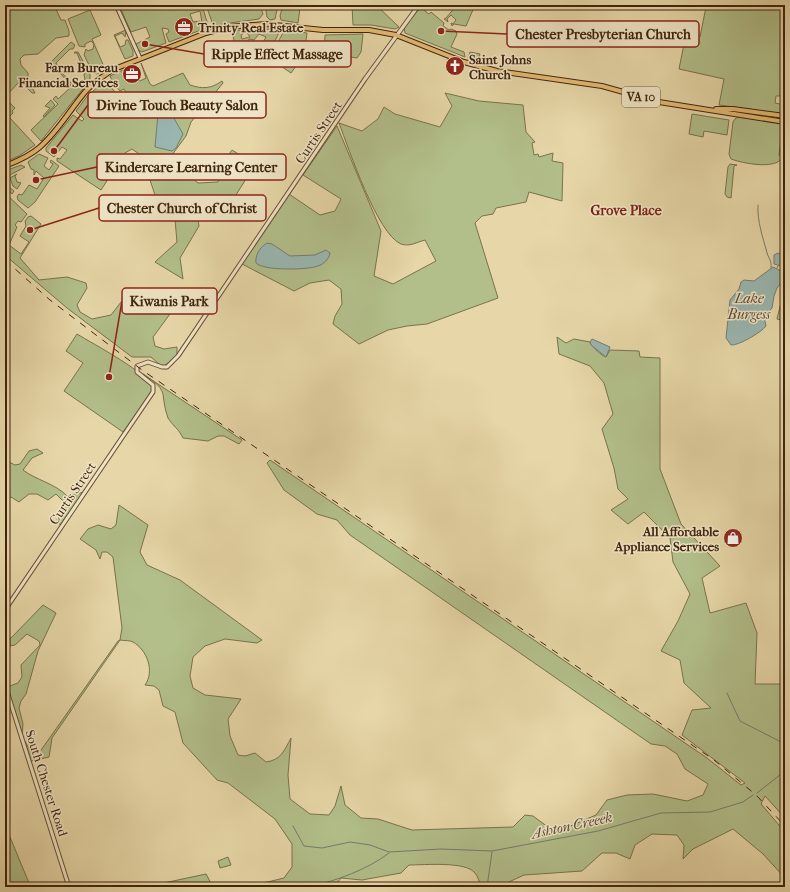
<svg xmlns="http://www.w3.org/2000/svg" width="790" height="892" font-family="'IM FELL French Canon',serif">
<style>
.green{fill:#b2bf8a;stroke:#7a724c}
.water{fill:#9ab7b2;stroke:#767c70}
.lines{fill:none;stroke-linecap:round;stroke-linejoin:round}
.stream{stroke:#767c70;stroke-width:1}
.tertiary-casing{stroke:#6a5134;stroke-width:5}
.primary-casing{stroke:#41240e;stroke-width:6}
.tertiary{stroke:#efe5c6;stroke-width:3}
.primary{stroke:#e4bc74;stroke-width:4}
.rail{stroke:#41240e;stroke-width:1;stroke-dasharray:7 7;stroke-linecap:butt}
.labels{text-anchor:middle;stroke-width:3;stroke-linejoin:round;paint-order:stroke}
.shield{fill:#efe5c6;stroke:#755e45;stroke-width:1}
.shield-label{font-size:12px;font-weight:bold;fill:#41240e}
.poi-label{font-size:13px;font-weight:bold;fill:#41240e;stroke:#efe5c6;text-anchor:start}
.street-label{font-size:13px;fill:#41240e;stroke:#efe5c6}
.neighbourhood-label{font-size:14px;font-weight:bold;fill:#7a1f14;stroke:#efe5c6}
.water-label{font-size:14px;font-style:italic;fill:#574937;stroke:#efe5c6}
.leader{fill:none;stroke:#8f2418;stroke-width:1.5}
.callout-dot{fill:#8f2418;stroke:#efe5c6;stroke-width:1.5}
.callout{fill:#efe5c6;stroke:#8f2418;stroke-width:1.5}
.callout-label{font-size:14px;text-anchor:middle;font-weight:bold;fill:#41240e}
</style>
<rect width="100%" height="100%" fill="#e7d7a8"/>
<filter id="stains"><feTurbulence type="fractalNoise" baseFrequency=".005" numOctaves="4"/><feColorMatrix values="0 0 0 0 .2 0 0 0 0 .09 0 0 0 0 .02 0 0 0 .5 -.17"/></filter>
<radialGradient id="worn" r=".72"><stop offset=".6" stop-color="#630" stop-opacity="0"/><stop offset="1" stop-color="#630" stop-opacity=".3"/></radialGradient>
<g class="green">
<path d="M 5,5 L 54,5 L 61,20 L 65,20 L 69,31 L 69,36 L 56,38 L 38,54 L 24,55 L 20,59 L 21,65 L 28,73 L 28,80 L 35,93 L 32,93 L 20,81 L 5,97 Z"/>
<path d="M 119,5 L 147,5 L 157,8 L 167,5 L 202,5 L 208,25 L 206,28 L 203,28 L 200,11 L 190,14 L 193,22 L 200,21 L 201,30 L 169,42 L 166,34 L 169,32 L 168,29 L 162,28 L 166,43 L 142,52 L 138,50 L 136,44 L 150,37 L 146,27 L 131,32 Z"/>
<path d="M 206,5 L 260,5 L 263,14 L 259,19 L 216,25 L 212,22 Z"/>
<path d="M 265,5 L 278,5 L 275,19 L 270,20 L 267,17 Z"/>
<path d="M 283,5 L 307,5 L 300,8 L 298,23 L 281,20 L 280,16 Z"/>
<path d="M 352,5 L 376,5 L 399,27 L 395,29 L 371,25 L 353,25 Z"/>
<path d="M 457,5 L 475,5 L 466,26 L 454,24 L 452,26 L 451,23 L 453,24 L 456,20 L 451,15 L 447,19 L 448,22 L 444,19 L 446,18 Z"/>
<path d="M 697,5 L 785,5 L 785,78 L 782,79 L 780,96 L 776,96 L 775,103 L 785,105 L 785,114 L 719,105 L 724,79 L 679,69 L 686,34 L 700,37 L 706,7 Z"/>
<path d="M 420,8 L 425,8 L 425,11 L 429,14 L 431,12 L 444,23 L 443,26 L 449,30 L 451,29 L 456,31 L 457,34 L 451,47 L 464,52 L 465,57 L 405,33 L 404,27 Z"/>
<path d="M 90,10 L 101,35 L 92,39 L 105,69 L 97,74 L 93,73 L 84,55 L 86,49 L 88,51 L 93,49 L 94,44 L 91,41 L 85,44 L 85,47 L 79,46 L 68,19 Z"/>
<path d="M 248,29 L 272,29 L 278,30 L 278,35 L 269,52 L 267,51 L 268,48 L 262,44 L 266,37 L 259,34 L 254,40 L 249,39 L 247,42 L 254,47 L 257,44 L 260,46 L 258,49 L 267,56 L 249,44 L 242,52 L 235,45 L 232,31 L 242,30 L 244,33 L 241,35 L 242,39 L 250,37 L 247,33 Z"/>
<path d="M 126,30 L 125,37 L 122,33 L 115,36 L 120,47 L 125,45 L 126,40 L 128,40 L 133,51 L 133,56 L 125,59 L 114,35 Z"/>
<path d="M 286,30 L 307,33 L 304,55 L 291,73 L 269,58 L 274,52 L 280,56 L 280,59 L 290,66 L 292,64 L 294,65 L 302,54 L 298,50 L 295,51 L 291,60 L 291,57 L 283,52 L 281,53 L 277,51 C 276,45 281,34 286,30 Z"/>
<path d="M 363,34 L 361,52 L 357,58 L 324,53 L 325,35 Z"/>
<path d="M 71,42 L 75,45 L 73,49 L 70,49 L 56,63 L 57,65 L 53,66 L 50,63 Z"/>
<path d="M 75,52 L 78,52 L 90,74 L 90,80 L 41,141 L 31,130 L 58,104 L 53,99 L 56,96 L 58,99 L 71,87 L 70,84 L 59,72 L 61,72 L 73,85 L 77,83 L 79,85 L 85,79 L 84,75 L 85,73 L 77,53 L 74,53 Z"/>
<path d="M 470,52 L 480,54 L 478,61 L 468,58 Z"/>
<path d="M 141,63 L 150,84 L 153,86 L 183,73 L 190,85 C 202,89 211,89 222,81 L 223,83 L 191,122 L 186,136 L 169,159 L 198,183 L 218,182 C 223,172 226,157 232,150 L 259,167 L 255,173 L 246,179 L 229,206 L 205,205 L 198,219 L 199,226 L 180,258 L 183,279 L 155,262 L 177,242 L 175,220 L 151,214 L 148,209 L 156,198 L 142,156 L 132,149 L 125,153 L 101,190 L 57,161 L 57,158 L 60,159 L 67,150 L 62,147 L 54,157 L 46,151 L 46,148 L 73,115 L 82,121 L 84,119 L 76,111 L 88,95 L 97,100 L 95,103 L 98,103 L 104,109 L 108,107 L 100,98 L 98,99 L 94,92 L 91,93 L 105,80 L 119,97 L 109,103 L 111,105 L 122,100 L 121,97 L 127,94 L 124,89 L 120,91 L 113,83 L 110,76 L 134,65 L 140,81 L 146,78 Z"/>
<path d="M 445,93 L 479,101 L 523,105 L 526,132 L 535,142 L 532,143 L 534,155 L 538,154 L 539,157 L 553,153 L 552,161 L 563,163 L 562,201 L 529,192 L 526,202 L 496,208 L 493,214 L 482,216 L 475,223 L 498,298 L 427,324 L 407,326 L 388,330 L 359,344 L 333,324 L 335,316 L 342,304 L 341,289 L 329,280 L 310,283 L 294,291 L 242,264 L 289,194 L 320,215 L 335,211 L 341,199 L 303,175 L 337,126 L 381,231 L 374,276 L 393,284 L 436,261 L 425,240 C 417,242 410,247 401,244 C 377,234 349,149 339,123 L 362,131 L 378,119 L 384,107 L 395,114 L 440,127 L 452,106 Z"/>
<path d="M 51,100 L 55,105 L 44,117 L 43,116 L 50,108 L 45,106 Z"/>
<path d="M 10,103 L 15,108 L 12,111 L 13,113 L 9,117 L 35,145 L 19,156 L 5,162 L 5,107 Z"/>
<path d="M 692,114 L 729,120 L 727,135 L 704,131 L 703,137 L 689,134 Z"/>
<path d="M 738,117 L 785,124 L 785,130 L 782,130 L 779,155 L 782,158 C 775,170 742,163 731,159 L 729,154 L 733,122 L 735,119 Z"/>
<path d="M 39,154 L 48,158 L 44,166 L 49,170 L 53,164 L 50,162 L 51,160 L 59,166 L 35,202 L 28,208 L 18,200 L 17,197 L 19,194 L 22,195 L 29,185 L 37,189 L 44,178 L 36,171 L 34,175 L 34,170 L 31,169 L 28,162 Z"/>
<path d="M 730,164 L 737,165 L 734,166 L 731,198 L 727,197 L 725,194 L 728,167 Z"/>
<path d="M 21,165 L 25,167 L 6,177 L 9,187 L 14,191 L 12,194 L 5,186 L 5,171 Z"/>
<path d="M 17,174 L 15,176 L 17,182 L 21,183 L 17,189 L 13,186 L 10,178 Z"/>
<path d="M 5,193 L 27,214 L 21,222 L 18,221 L 15,225 L 17,227 L 9,245 L 21,254 L 29,242 L 20,236 L 26,226 L 25,221 L 28,217 L 31,216 L 41,224 L 20,258 L 39,280 L 67,277 L 86,283 L 87,288 L 77,305 L 80,312 L 92,319 L 111,315 L 132,288 L 170,314 L 153,337 L 155,346 L 164,349 L 177,347 L 177,356 L 164,366 L 159,364 L 151,357 L 132,357 L 67,308 L 13,262 L 5,255 Z"/>
<path d="M 785,286 L 785,321 L 777,319 Z"/>
<path d="M 77,334 C 93,344 151,374 154,390 L 123,432 L 64,391 L 83,363 L 66,351 Z"/>
<path d="M 557,337 L 566,343 L 574,339 L 590,342 C 592,347 602,356 606,357 L 610,350 L 639,351 L 640,357 L 660,358 L 660,469 L 681,524 L 720,566 L 702,578 L 710,613 L 746,603 L 757,633 L 755,684 L 783,684 L 785,647 L 785,818 L 765,796 L 761,804 L 785,832 L 785,878 L 763,854 L 733,829 L 693,849 L 683,859 L 684,845 L 677,835 L 652,834 L 635,845 L 630,859 L 616,853 L 602,853 L 582,871 L 524,875 L 498,887 L 480,887 C 480,883 478,876 475,873 C 466,861 424,865 409,865 L 401,873 L 362,880 L 341,878 L 334,887 L 247,887 L 284,878 L 292,867 L 292,844 L 275,819 L 228,783 L 217,780 L 183,743 L 175,712 L 163,706 L 159,690 L 154,686 L 145,685 C 155,671 147,650 133,642 C 130,640 125,641 120,640 L 52,738 L 49,757 L 31,761 L 25,741 L 32,754 L 39,753 L 118,641 L 120,640 L 122,628 L 113,557 L 107,552 L 102,552 L 100,559 L 96,550 L 80,539 L 88,529 L 98,525 L 111,529 L 116,525 L 119,505 L 148,525 L 140,552 L 147,565 L 180,580 L 262,640 L 257,643 L 225,639 L 205,646 L 193,657 L 190,676 L 193,688 L 205,695 L 241,699 L 228,719 L 230,736 L 238,755 L 245,756 L 255,753 L 266,762 C 281,760 284,751 291,738 L 288,775 L 290,799 L 310,814 L 329,815 L 335,806 L 341,786 L 345,805 L 361,818 L 378,819 L 412,830 L 513,827 L 525,815 L 533,816 L 548,827 L 561,830 L 596,815 L 607,800 L 627,795 L 653,794 L 687,801 L 703,795 L 708,784 L 685,769 L 677,754 L 665,746 L 651,744 L 350,535 L 337,520 L 317,514 L 284,490 L 267,463 L 270,460 L 707,758 L 741,785 L 745,783 L 682,735 L 692,710 L 711,708 L 684,683 L 680,660 L 661,651 L 678,621 L 690,594 L 673,562 L 670,538 L 644,512 L 628,524 L 611,510 L 628,499 L 618,489 L 614,468 L 602,429 L 613,414 L 604,383 L 590,366 L 559,354 Z"/>
<path d="M 143,374 L 242,440 L 239,444 L 224,436 L 218,436 L 208,441 L 183,438 C 179,429 172,425 168,418 C 165,410 164,402 163,394 C 161,385 149,378 143,374 Z"/>
<path d="M 37,449 L 43,453 L 32,458 L 23,470 C 36,480 56,484 67,496 L 84,492 L 60,525 L 57,519 L 65,506 L 64,502 L 56,494 L 48,500 L 37,494 L 29,494 L 19,502 L 11,497 L 5,500 L 5,460 L 15,465 L 20,464 L 29,451 Z"/>
<path d="M 43,605 L 56,613 L 38,651 L 26,694 L 21,701 L 19,708 L 23,724 L 22,735 L 7,687 L 18,683 L 22,677 L 21,665 L 40,645 L 39,641 L 27,634 L 15,645 L 10,646 L 10,639 Z"/>
<path d="M 5,825 L 29,883 L 32,887 L 5,887 Z"/>
<path d="M 228,857 L 231,865 L 220,868 L 218,861 Z"/>
<path d="M 206,874 L 213,887 L 145,887 Z"/>
</g>
<g class="water">
<path d="M 172,92 L 174,92 L 175,95 L 171,113 L 183,134 L 176,148 L 172,151 L 155,147 L 158,114 Z"/>
<path d="M 267,243 L 272,244 L 290,256 L 315,255 L 326,250 L 330,253 C 329,259 324,264 318,266 C 308,270 263,271 256,263 C 255,255 260,247 267,243 Z"/>
<path d="M 778,253 L 784,256 L 785,267 L 774,264 L 774,255 Z"/>
<path d="M 773,267 L 785,273 L 785,278 L 777,288 L 774,296 L 772,308 L 764,317 L 766,326 C 762,332 738,346 731,345 L 726,338 L 730,300 L 739,289 L 741,282 L 744,280 L 754,281 Z"/>
<path d="M 592,339 L 610,347 L 606,357 L 591,345 L 590,342 Z"/>
</g>
<g class="lines">
<g class="stream">
<path d="M 758,205 C 757,222 763,237 767,253 C 769,259 772,261 771,268"/>
<path d="M 777,268 L 778,266"/>
<path d="M 727,693 L 740,721 L 785,744"/>
<path d="M 782,775 L 785,781"/>
<path d="M 757,793 L 785,771"/>
<path d="M 293,826 L 304,846 L 322,848 L 350,842 L 370,845 L 389,852 L 441,849 L 492,851 L 598,831 L 661,813 L 710,812 L 743,802 L 753,795"/>
<path d="M 310,887 C 337,880 367,870 389,853"/>
<path d="M 487,887 L 492,852"/>
</g>
<defs>
<g id="tertiary">
<path d="M 116,5 L 140,58"/>
<path d="M 5,610 L 153,392 L 153,385 L 137,372 L 137,366 L 148,362 L 162,367 L 167,367 L 178,356 L 365,79 L 419,5"/>
<path d="M 5,685 L 69,887"/>
</g>
<g id="primary">
<path d="M 716,109 L 733,109 L 785,116"/>
<path d="M 5,166 C 18,161 30,156 40,147 C 58,131 70,110 85,92 C 93,83 102,77 112,70 L 206,33 L 228,27 L 265,24 L 323,30 L 369,30 L 396,35 L 464,62 L 497,71 L 602,86 L 659,102 L 785,122"/>
</g>
</defs>
<use href="#tertiary" class="tertiary-casing"/>
<use href="#primary" class="primary-casing"/>
<use href="#tertiary" class="tertiary"/>
<use href="#primary" class="primary"/>
<path class="rail" d="M 5,260 L 50,300 L 142,370 L 714,760 L 756,795 L 785,826"/>
</g>
<defs>
<symbol id="office-disc" viewBox="-11 -11 22 22"><circle r="9.5" fill="#8f2418" stroke="#efe5c6"/><path d="M-6-3h4V-5.5h4V-3h4V5H-6ZM-1-4.5V-3h2v-1.5ZM-6 0V1H6V0Z" fill="#fff"/></symbol>
<symbol id="church-disc" viewBox="-11 -11 22 22"><circle r="9.5" fill="#8f2418" stroke="#efe5c6"/><path d="M-1.2-6h2.4v3.5h3.3v2.4h-3.3V6h-2.4V-.1h-3.3v-2.4h3.3Z" fill="#fff"/></symbol>
<symbol id="shop-disc" viewBox="-11 -11 22 22"><circle r="9.5" fill="#8f2418" stroke="#efe5c6"/><path d="M-5-2.5h2.3a2.7 3.5 0 0 1 5.4 0H5L5.5 6h-11ZM-1.5-2.5h3a1.5 2.3 0 0 0-3 0Z" fill="#fff"/></symbol>
</defs>
<g fill-rule="evenodd">
<use href="#office-disc" x="173" y="16" width="22" height="22"/>
<use href="#church-disc" x="444" y="55" width="22" height="22"/>
<use href="#office-disc" x="121" y="63" width="22" height="22"/>
<use href="#shop-disc" x="722" y="527" width="22" height="22"/>
</g>
<g class="labels">
<rect class="shield" x="622" y="87" width="38" height="20" rx="3"/>
<g class="shield-label">
<text x="641" y="101">VA 10</text>
</g>
<g class="poi-label">
<text x="198" y="32">Trinity Real Estate</text>
<text x="469" y="64">Saint Johns<tspan x="469" dy="15">Church</tspan></text>
<text x="118" y="72" text-anchor="end">Farm Bureau<tspan x="118" dy="15">Financial Services</tspan></text>
<text x="719" y="536" text-anchor="end">All Affordable<tspan x="719" dy="15">Appliance Services</tspan></text>
</g>
<g class="street-label">
<text transform="translate(318 132) rotate(-56)" y="5">Curtis Street</text>
<text transform="translate(72 493) rotate(-56)" y="5">Curtis Street</text>
<text transform="translate(47 783) rotate(72)" y="5">South Chester Road</text>
</g>
<g class="neighbourhood-label">
<text x="626" y="215">Grove Place</text>
</g>
<g class="water-label">
<text x="749" y="303">Lake<tspan x="749" dy="16">Burgess</tspan></text>
<text transform="translate(572 825) rotate(-12)" y="5">Ashton Creeek</text>
</g>
</g>
<path class="leader" d="M441 31L507 34M145 44L204 54M54 151L88 105M36 180L97 167M30 230L99 208M109 377L122 301"/>
<g class="callout-dot">
<circle cx="441" cy="31" r="4"/>
<circle cx="145" cy="44" r="4"/>
<circle cx="54" cy="151" r="4"/>
<circle cx="36" cy="180" r="4"/>
<circle cx="30" cy="230" r="4"/>
<circle cx="109" cy="377" r="4"/>
</g>
<g class="callout">
<rect x="507" y="21" width="192" height="26" rx="4"/>
<rect x="204" y="41" width="147" height="26" rx="4"/>
<rect x="88" y="92" width="178" height="26" rx="4"/>
<rect x="97" y="154" width="189" height="26" rx="4"/>
<rect x="99" y="195" width="167" height="26" rx="4"/>
<rect x="122" y="288" width="95" height="26" rx="4"/>
</g>
<g class="callout-label">
<text x="603" y="39">Chester Presbyterian Church</text>
<text x="277" y="59">Ripple Effect Massage</text>
<text x="177" y="110">Divine Touch Beauty Salon</text>
<text x="191" y="172">Kindercare Learning Center</text>
<text x="182" y="213">Chester Church of Christ</text>
<text x="169" y="306">Kiwanis Park</text>
</g>
<rect width="790" height="892" fill="none" stroke="#e7d7a8" stroke-width="20"/>
<rect x="6" y="6" width="778" height="880" fill="none" stroke="#41240e" stroke-width="2"/>
<rect x="10" y="10" width="770" height="872" fill="none" stroke="#41240e"/>
<rect width="100%" height="100%" filter="url(#stains)"/>
<rect width="100%" height="100%" fill="url(#worn)"/>
</svg>
